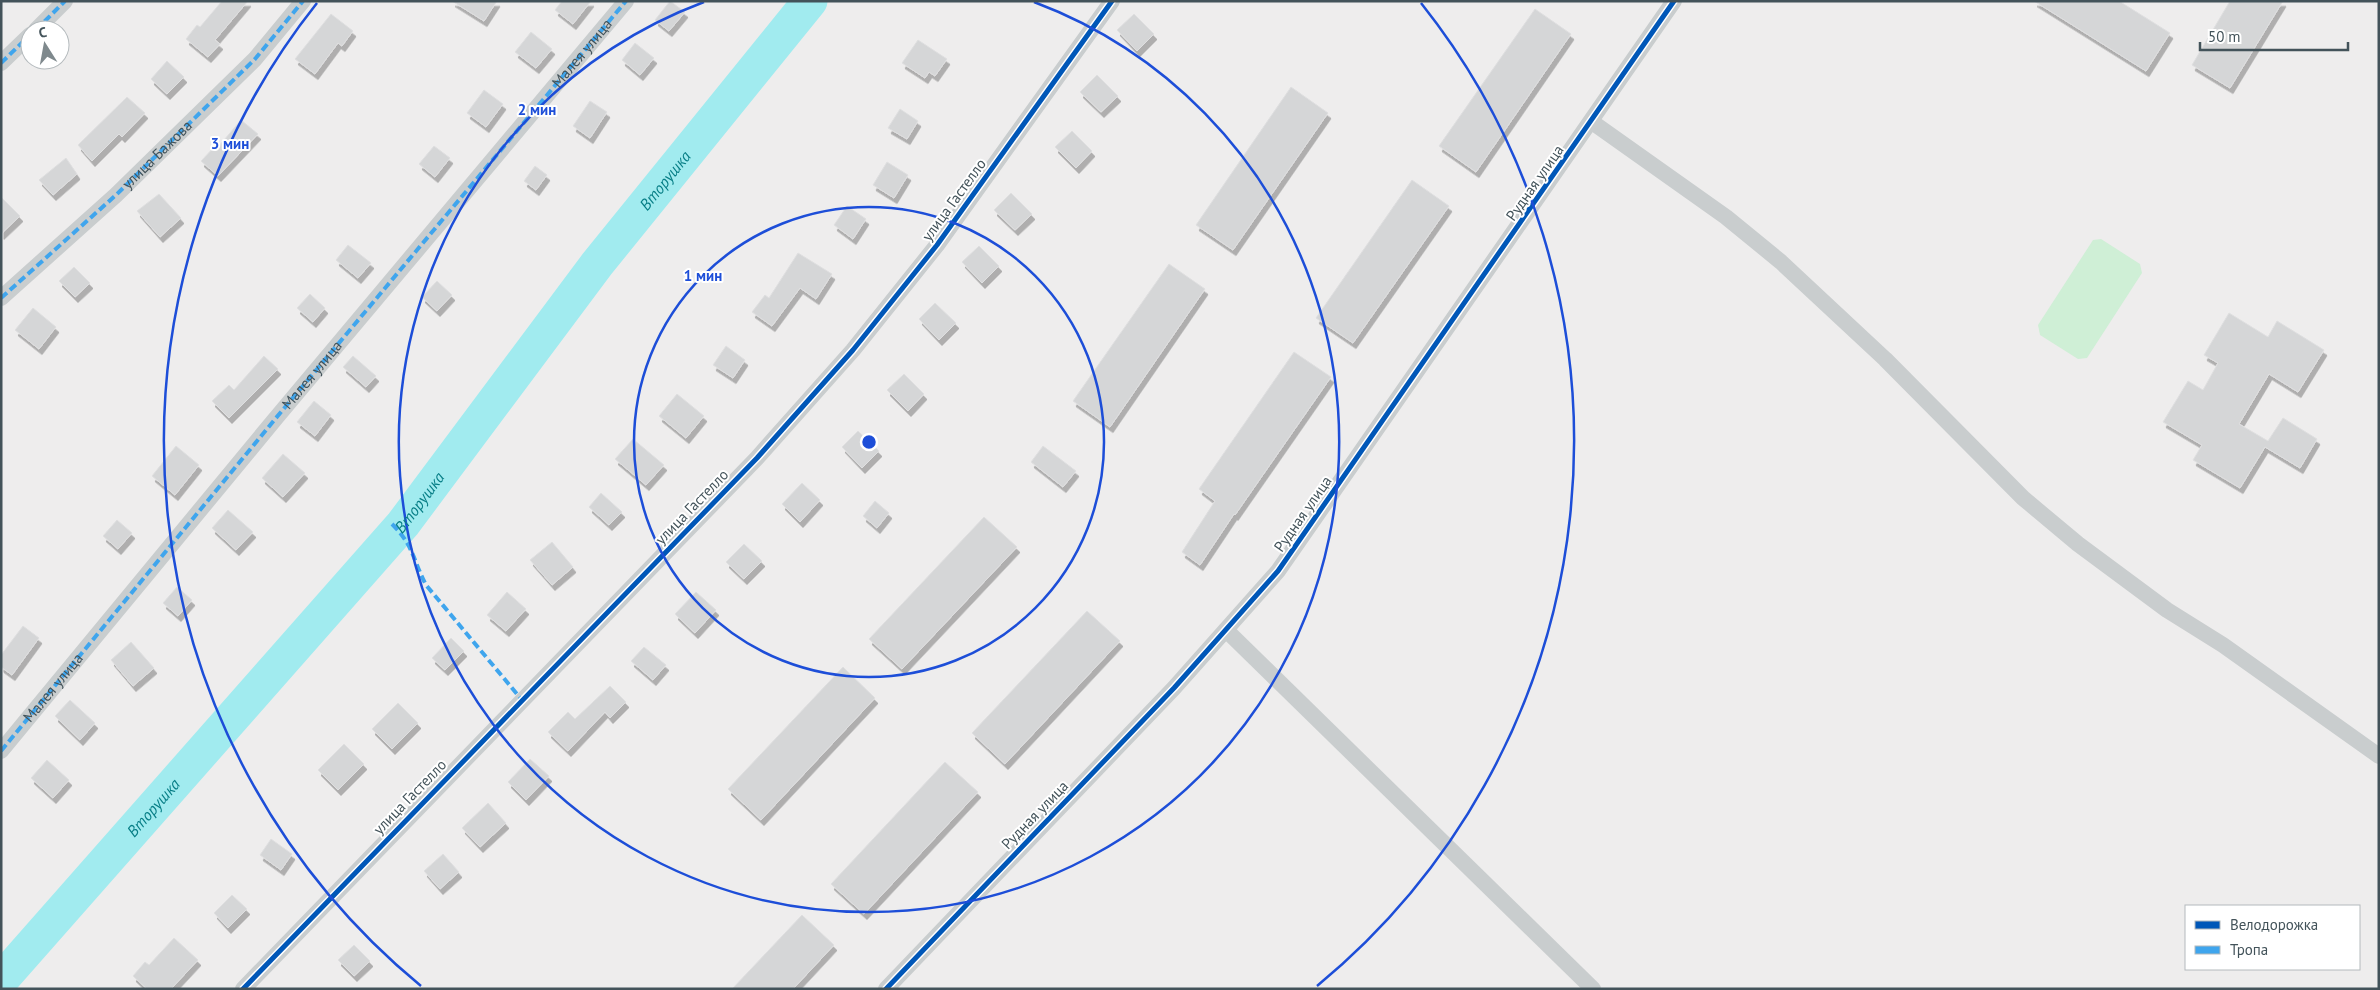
<svg xmlns="http://www.w3.org/2000/svg" width="2380" height="990" font-family="'PT Sans',sans-serif">
<style>
.green{fill:#cfefd6}
.lines{fill:none;stroke-linecap:round;stroke-linejoin:round}
.river{stroke:#a1ebef;stroke-width:35}
.building{fill:#d5d6d7;stroke:#dfdfe0;filter:url(#shadow)}
.street{stroke:#c9cdce;stroke-width:16}
.quiet{stroke:#3fa5ed;stroke-width:4;stroke-dasharray:8 4;stroke-linecap:butt}
.cycleway-casing{stroke:#fff;stroke-width:8}
.cycleway{stroke:#0057b8;stroke-width:5}
.ring{fill:none;stroke:#1d4ed8;stroke-width:2.5}
.labels{text-anchor:middle;stroke-width:4;stroke-linejoin:round;paint-order:stroke}
.street-label{font-size:15px;fill:#43535a;stroke:#fff}
.water-label{font-size:16px;font-style:italic;fill:#077e86;stroke:#fff}
.centre{fill:#1d4ed8;stroke:#fff;stroke-width:2.5}
.ring-label{font-size:15px;text-anchor:middle;font-weight:bold;fill:#1d4ed8;stroke:#fff;stroke-width:4;stroke-linejoin:round;paint-order:stroke}
</style>
<defs>
<filter id="shadow"><feDropShadow dx="3" dy="5.5" stdDeviation="0" flood-color="#0004"/></filter>
</defs>
<rect width="100%" height="100%" fill="#eeeded"/>
<path class="green" d="M 2101,239 L 2140,264 L 2142,273 L 2087,358 L 2078,359 L 2040,335 L 2038,325 L 2093,240 Z"/>
<g class="lines">
<path class="river" id="s1" d="M 1,980 L 403,524 L 597,264 L 810,1"/>
</g>
<g class="building">
<path d="M 222,1 L 248,1 L 215,40 L 220,44 L 208,57 L 186,39 L 197,25 L 200,27 Z"/>
<path d="M 452,1 L 497,1 L 484,21 Z"/>
<path d="M 562,1 L 591,1 L 573,24 L 555,10 Z"/>
<path d="M 670,1 L 685,12 L 669,31 L 655,20 Z"/>
<path d="M 2034,1 L 2119,1 L 2170,33 L 2146,71 Z"/>
<path d="M 2230,1 L 2283,1 L 2230,88 L 2192,65 Z"/>
<path d="M 1535,9 L 1571,34 L 1476,172 L 1439,146 Z"/>
<path d="M 331,14 L 353,31 L 342,46 L 338,43 L 315,74 L 295,59 Z"/>
<path d="M 1134,14 L 1154,34 L 1137,51 L 1117,30 Z"/>
<path d="M 531,32 L 552,49 L 536,68 L 515,52 Z"/>
<path d="M 918,40 L 947,59 L 935,76 L 929,72 L 925,78 L 902,63 Z"/>
<path d="M 635,43 L 654,58 L 640,75 L 622,60 Z"/>
<path d="M 167,61 L 184,77 L 167,94 L 151,79 Z"/>
<path d="M 1097,75 L 1118,96 L 1101,112 L 1080,92 Z"/>
<path d="M 1291,87 L 1328,113 L 1233,250 L 1196,225 Z"/>
<path d="M 484,90 L 503,104 L 486,127 L 467,113 Z"/>
<path d="M 127,97 L 145,113 L 122,137 L 119,134 L 92,161 L 78,145 Z"/>
<path d="M 590,101 L 607,112 L 590,138 L 573,126 Z"/>
<path d="M 900,109 L 918,121 L 907,139 L 888,128 Z"/>
<path d="M 241,120 L 258,134 L 218,176 L 201,161 L 216,145 L 218,147 Z"/>
<path d="M 1072,131 L 1092,151 L 1076,168 L 1055,147 Z"/>
<path d="M 434,146 L 450,158 L 435,177 L 419,164 Z"/>
<path d="M 66,158 L 77,174 L 53,195 L 39,180 Z"/>
<path d="M 887,162 L 908,175 L 894,198 L 873,185 Z"/>
<path d="M 535,166 L 547,175 L 536,190 L 524,181 Z"/>
<path d="M 1412,180 L 1449,206 L 1353,343 L 1316,318 Z"/>
<path d="M 1011,193 L 1032,214 L 1015,230 L 994,210 Z"/>
<path d="M 159,194 L 181,218 L 160,237 L 137,211 Z"/>
<path d="M 1,197 L 20,216 L 1,234 Z"/>
<path d="M 847,206 L 866,219 L 853,239 L 834,225 Z"/>
<path d="M 348,245 L 371,263 L 358,278 L 336,260 Z"/>
<path d="M 979,246 L 999,266 L 982,283 L 962,262 Z"/>
<path d="M 798,253 L 832,274 L 816,299 L 800,288 L 772,326 L 752,312 L 765,295 L 769,298 Z"/>
<path d="M 1169,264 L 1205,289 L 1110,427 L 1073,401 Z"/>
<path d="M 74,267 L 90,283 L 75,297 L 59,281 Z"/>
<path d="M 437,281 L 452,295 L 437,311 L 422,297 Z"/>
<path d="M 310,294 L 325,308 L 313,322 L 297,308 Z"/>
<path d="M 935,303 L 956,323 L 939,340 L 919,319 Z"/>
<path d="M 33,308 L 56,327 L 39,349 L 15,330 Z"/>
<path d="M 2229,313 L 2268,337 L 2277,321 L 2324,350 L 2298,392 L 2269,374 L 2239,424 L 2268,441 L 2283,418 L 2317,439 L 2300,468 L 2265,447 L 2240,488 L 2193,460 L 2202,445 L 2163,422 L 2188,381 L 2203,390 L 2218,363 L 2204,355 Z"/>
<path d="M 726,346 L 745,360 L 733,378 L 713,365 Z"/>
<path d="M 1294,352 L 1331,377 L 1235,515 L 1234,514 L 1200,565 L 1182,552 L 1215,501 L 1199,489 Z"/>
<path d="M 264,356 L 278,369 L 229,418 L 212,401 L 229,385 L 234,390 Z"/>
<path d="M 353,356 L 376,376 L 366,387 L 343,367 Z"/>
<path d="M 904,374 L 924,394 L 908,411 L 887,390 Z"/>
<path d="M 677,394 L 704,416 L 686,438 L 659,416 Z"/>
<path d="M 314,401 L 331,415 L 315,436 L 297,422 Z"/>
<path d="M 858,431 L 879,451 L 862,468 L 842,447 Z"/>
<path d="M 633,439 L 664,465 L 646,485 L 615,459 Z"/>
<path d="M 176,446 L 199,465 L 175,495 L 152,476 Z"/>
<path d="M 1043,446 L 1076,471 L 1063,487 L 1031,462 Z"/>
<path d="M 283,454 L 305,473 L 283,497 L 262,478 Z"/>
<path d="M 802,483 L 820,500 L 800,522 L 782,504 Z"/>
<path d="M 601,493 L 622,512 L 609,525 L 589,507 Z"/>
<path d="M 875,501 L 889,513 L 877,528 L 863,516 Z"/>
<path d="M 228,510 L 253,532 L 236,550 L 212,528 Z"/>
<path d="M 984,517 L 1017,547 L 902,669 L 869,639 Z"/>
<path d="M 117,520 L 132,533 L 118,549 L 103,536 Z"/>
<path d="M 552,542 L 573,567 L 552,585 L 530,560 Z"/>
<path d="M 744,544 L 762,561 L 744,579 L 726,562 Z"/>
<path d="M 177,587 L 192,600 L 178,616 L 163,603 Z"/>
<path d="M 507,592 L 526,609 L 506,631 L 487,615 Z"/>
<path d="M 696,592 L 716,610 L 695,633 L 675,614 Z"/>
<path d="M 1087,611 L 1120,641 L 1005,764 L 972,733 Z"/>
<path d="M 23,626 L 39,638 L 12,675 L 1,667 L 1,655 Z"/>
<path d="M 451,638 L 464,651 L 445,670 L 432,658 Z"/>
<path d="M 131,642 L 154,668 L 133,686 L 111,660 Z"/>
<path d="M 644,647 L 666,665 L 653,680 L 631,661 Z"/>
<path d="M 843,667 L 875,698 L 761,820 L 728,789 Z"/>
<path d="M 610,686 L 626,702 L 610,718 L 605,712 L 568,751 L 548,732 L 568,712 L 575,719 Z"/>
<path d="M 70,700 L 95,723 L 80,740 L 55,716 Z"/>
<path d="M 398,703 L 418,723 L 392,749 L 372,729 Z"/>
<path d="M 344,744 L 364,764 L 338,790 L 318,770 Z"/>
<path d="M 530,759 L 549,776 L 526,800 L 508,782 Z"/>
<path d="M 47,760 L 69,780 L 53,798 L 31,778 Z"/>
<path d="M 945,762 L 978,792 L 864,914 L 831,884 Z"/>
<path d="M 488,803 L 506,823 L 480,847 L 462,828 Z"/>
<path d="M 271,839 L 292,854 L 281,870 L 260,855 Z"/>
<path d="M 443,854 L 459,872 L 440,889 L 424,871 Z"/>
<path d="M 232,895 L 247,909 L 228,928 L 214,913 Z"/>
<path d="M 802,915 L 834,945 L 793,989 L 732,989 Z"/>
<path d="M 174,938 L 198,960 L 171,989 L 147,989 L 133,976 L 145,962 L 149,965 Z"/>
<path d="M 354,945 L 370,961 L 354,976 L 338,960 Z"/>
</g>
<g class="lines">
<g class="street">
<path d="M 36,30 L 65,1"/>
<path d="M 1,63 L 30,35"/>
<path d="M 1592,122 L 1726,217 L 1781,262 L 1885,359 L 2023,498 L 2078,544 L 2167,610 L 2223,645 L 2379,756"/>
<path id="s2" d="M 1,298 L 116,195 L 255,59 L 303,1"/>
<path d="M 1226,630 L 1593,989"/>
<path id="s3" d="M 1,751 L 276,418 L 626,1"/>
<path d="M 243,989 L 757,458 L 853,350 L 937,245 L 1112,1"/>
<path d="M 886,989 L 1174,688 L 1278,571 L 1674,1"/>
</g>
<g class="quiet">
<path d="M 36,30 L 65,1"/>
<path d="M 1,63 L 30,35"/>
<path d="M 1,298 L 116,195 L 255,59 L 303,1"/>
<path d="M 392,524 C 414,546 412,558 426,585 L 522,700"/>
<path d="M 1,751 L 276,418 L 626,1"/>
</g>
<defs>
<g id="cycleway">
<path d="M 243,989 L 757,458 L 853,350 L 937,245 L 1112,1"/>
<path d="M 886,989 L 1174,688 L 1278,571 L 1674,1"/>
</g>
</defs>
<use href="#cycleway" class="cycleway-casing"/>
<use href="#cycleway" class="cycleway"/>
</g>
<g class="ring">
<circle cx="869" cy="442" r="235"/>
<path d="M1034 2A470 470 0 1 1 704 2"/>
<path d="M421 986A705 705 0 0 1 317 3M1421 3A705 705 0 0 1 1317 986"/>
</g>
<g class="labels">
<g class="street-label">
<text dy="5" stroke="none"><textPath href="#s3" startOffset="908">Малея улица</textPath></text>
<text dy="5" stroke="none"><textPath href="#s2" startOffset="212">улица Бажова</textPath></text>
<text transform="translate(1535 183) rotate(-55)" y="5">Рудная улица</text>
<text transform="translate(954 200) rotate(-54)" y="5">улица Гастелло</text>
<text dy="5" stroke="none"><textPath href="#s3" startOffset="488">Малея улица</textPath></text>
<text transform="translate(692 507) rotate(-46)" y="5">улица Гастелло</text>
<text transform="translate(1303 514) rotate(-55)" y="5">Рудная улица</text>
<text dy="5" stroke="none"><textPath href="#s3" startOffset="82">Малея улица</textPath></text>
<text transform="translate(410 797) rotate(-46)" y="5">улица Гастелло</text>
<text transform="translate(1035 815) rotate(-46)" y="5">Рудная улица</text>
</g>
<g class="water-label">
<text dy="6" stroke="none"><textPath href="#s1" startOffset="1040">Вторушка</textPath></text>
<text dy="6" stroke="none"><textPath href="#s1" startOffset="635">Вторушка</textPath></text>
<text dy="6" stroke="none"><textPath href="#s1" startOffset="230">Вторушка</textPath></text>
</g>
</g>
<circle cx="869" cy="442" r="8" class="centre"/>
<g class="ring-label">
<text x="537" y="115">2 мин</text>
<text x="230" y="149">3 мин</text>
<text x="703" y="281">1 мин</text>
</g>
<rect width="2380" height="990" fill="none" stroke="#43535a" stroke-width="5"/>
<rect x="2185" y="905" width="175" height="65" fill="#ffffff" stroke="#b4babd"/>
<rect x="2195" y="921" width="25" height="8" fill="#0057b8" stroke="#b4babd"/>
<text x="2230" y="930" font-size="15" fill="#43535a">Велодорожка</text>
<rect x="2195" y="946" width="25" height="8" fill="#3fa5ed" stroke="#b4babd"/>
<text x="2230" y="955" font-size="15" fill="#43535a">Тропа</text>
<g transform="translate(45 45) rotate(349)"><circle r="24" fill="#ffffff" stroke="#b4babd"/>
<path d="M0-4L9 19L0 12L-9 19Z" fill="#7f898d"/>
<text y="-8" font-size="14" font-weight="bold" text-anchor="middle" fill="#43535a">С</text>
</g>
<path d="M2200 42v8h148v-8" fill="none" stroke="#43535a" stroke-width="2.5"/>
<text x="2208" y="42" font-size="15" fill="#43535a" stroke="#ffffff" stroke-width="4" paint-order="stroke">50 m</text>
</svg>
